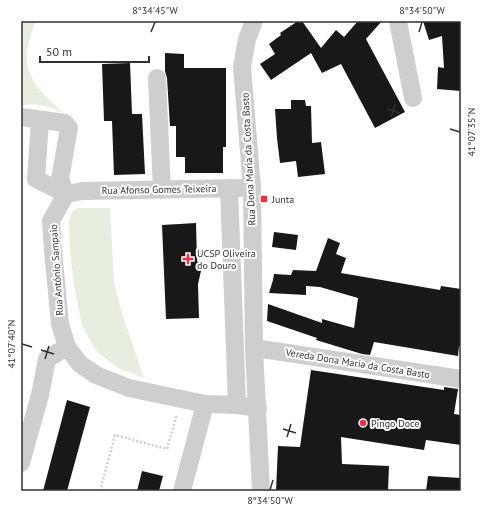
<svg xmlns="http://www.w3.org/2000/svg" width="482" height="512" font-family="'PT Sans',sans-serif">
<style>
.green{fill:#e7eedf}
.building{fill:#181818}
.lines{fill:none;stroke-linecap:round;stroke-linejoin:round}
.path{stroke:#cecece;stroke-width:2.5;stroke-dasharray:2 2;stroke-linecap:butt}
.minor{stroke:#cecece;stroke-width:18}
.ticks{fill:none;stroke:#313131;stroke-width:1.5}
.poi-dot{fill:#eb3041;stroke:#fff;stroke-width:1.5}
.labels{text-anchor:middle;stroke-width:4;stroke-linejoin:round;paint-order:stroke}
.street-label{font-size:10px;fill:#313131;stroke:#fff}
.poi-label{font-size:10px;fill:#313131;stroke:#fff;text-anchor:start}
.neatline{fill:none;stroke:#313131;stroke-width:1.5}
.ticks-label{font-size:10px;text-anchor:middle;fill:#313131}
</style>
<rect width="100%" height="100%" fill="#fff"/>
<g class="green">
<path d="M 21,21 L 35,21 C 32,32 27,46 27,57 C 26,81 48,98 63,113 C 50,107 35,101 21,106 Z"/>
<path d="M 79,208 L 110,208 L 114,281 L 121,310 L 144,378 L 118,368 L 96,351 L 82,325 L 74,285 L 70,252 L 69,221 L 71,214 L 74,210 Z"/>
</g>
<g class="building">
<path d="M 298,21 L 302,21 L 321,48 L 336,30 L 344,37 L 358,21 L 382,21 L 366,39 L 405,112 L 375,128 L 341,64 L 322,73 L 311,53 L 271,80 L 260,64 L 275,54 L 269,44 L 281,35 L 280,33 Z"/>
<path d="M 423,21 L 461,21 L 461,91 L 437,89 L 438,67 L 444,68 L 442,36 L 429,40 Z"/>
<path d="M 165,53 L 184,54 L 184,68 L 226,68 L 226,147 L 223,147 L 223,173 L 185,173 L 185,157 L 176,157 L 176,126 L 170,126 L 167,78 L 165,71 Z"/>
<path d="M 130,63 L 132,114 L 142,114 L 145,174 L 114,175 L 112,121 L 104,121 L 102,64 Z"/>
<path d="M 291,100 L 305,100 L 306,106 L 311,106 L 312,143 L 321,142 L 325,174 L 298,177 L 296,161 L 280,163 L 277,138 L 275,109 L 291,109 Z"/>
<path d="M 196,223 L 197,260 L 201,271 L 198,284 L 199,318 L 166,319 L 162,225 Z"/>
<path d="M 274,232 L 298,235 L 296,250 L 272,247 Z"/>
<path d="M 328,238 L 340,243 L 336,254 L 346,258 L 341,273 L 440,290 L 441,286 L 461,289 L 461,346 L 459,346 L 458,356 L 374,342 L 370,355 L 362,354 L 316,340 L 317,338 L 267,321 L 268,304 L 322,323 L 322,319 L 354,328 L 358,298 L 320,287 L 306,286 L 306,295 L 269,293 L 273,280 L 274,274 L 291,275 L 293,270 L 316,271 Z"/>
<path d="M 311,370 L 444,390 L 444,387 L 458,389 L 454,414 L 461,415 L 461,445 L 426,440 L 424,450 L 341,437 L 342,464 L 389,466 L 388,491 L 276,491 L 278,446 L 300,447 Z"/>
<path d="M 67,400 L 90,407 L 67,491 L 43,491 Z"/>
<path d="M 142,471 L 163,476 L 159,491 L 137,491 Z"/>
<path d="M 428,476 L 461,478 L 461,491 L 426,491 Z"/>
</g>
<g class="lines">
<path class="path" d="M 100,491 L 115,435 L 167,449 L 177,414"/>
<g class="minor">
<path d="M 254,21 L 247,39 L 242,67 L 252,188 L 254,348 L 261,491"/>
<path d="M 398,21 L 413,98"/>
<path d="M 157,78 L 162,190"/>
<path d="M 21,117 L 65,123 L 69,128 L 60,179 L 66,194"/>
<path d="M 40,120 L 36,179 L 66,194"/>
<path d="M 229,188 L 237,405"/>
<path d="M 66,194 L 51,221 L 53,250 L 60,324 L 67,347 L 80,364 L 96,375 L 129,388 L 205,404 L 237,405 L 258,408"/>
<path d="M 66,194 L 83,191 L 241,188"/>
<path d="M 254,348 L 461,379"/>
<path d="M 21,463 L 40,395 L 47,359 L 67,347"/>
<path d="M 182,491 L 205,404"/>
</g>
</g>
<path class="ticks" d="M 151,32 L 155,22M 419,32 L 422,22M 387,109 L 400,113M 391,117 L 395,104M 450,129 L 460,132M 22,344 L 32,347M 41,350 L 54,354M 45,359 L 49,346M 283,429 L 296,433M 287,437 L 291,424M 270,490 L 273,480"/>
<g class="poi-dot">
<rect x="260" y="195" width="8" height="8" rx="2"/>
<path d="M186 253h4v4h4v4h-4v4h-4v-4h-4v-4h4z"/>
<circle cx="363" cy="423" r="4"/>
</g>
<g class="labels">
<g class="street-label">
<text transform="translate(248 159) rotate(-93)" y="4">Rua Dona Maria da Costa Basto</text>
<text transform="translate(159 189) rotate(-1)" y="4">Rua Afonso Gomes Teixeira</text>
<text transform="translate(56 270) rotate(-94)" y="4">Rua António Sampaio</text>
<text transform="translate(358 363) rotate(9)" y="4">Vereda Dona Maria da Costa Basto</text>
</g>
<g class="poi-label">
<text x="272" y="203">Junta</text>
<text x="197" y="257">UCSP Oliveira<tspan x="197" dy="12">do Douro</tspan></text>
<text x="371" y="427">Pingo Doce</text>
</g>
</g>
<rect width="482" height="512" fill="none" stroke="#ffffff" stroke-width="44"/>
<path d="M40 56v6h109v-6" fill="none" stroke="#313131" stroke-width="2"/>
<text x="46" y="56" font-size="12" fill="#313131" stroke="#ffffff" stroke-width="3" paint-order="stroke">50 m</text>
<rect x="22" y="22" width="438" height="468" class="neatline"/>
<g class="ticks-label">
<text x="155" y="14">8°34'45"W</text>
<text x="422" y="14">8°34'50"W</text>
<text transform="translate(471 132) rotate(-90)" y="4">41°07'35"N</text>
<text transform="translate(11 344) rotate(-90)" y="4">41°07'40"N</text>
<text x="270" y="504">8°34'50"W</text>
</g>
</svg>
